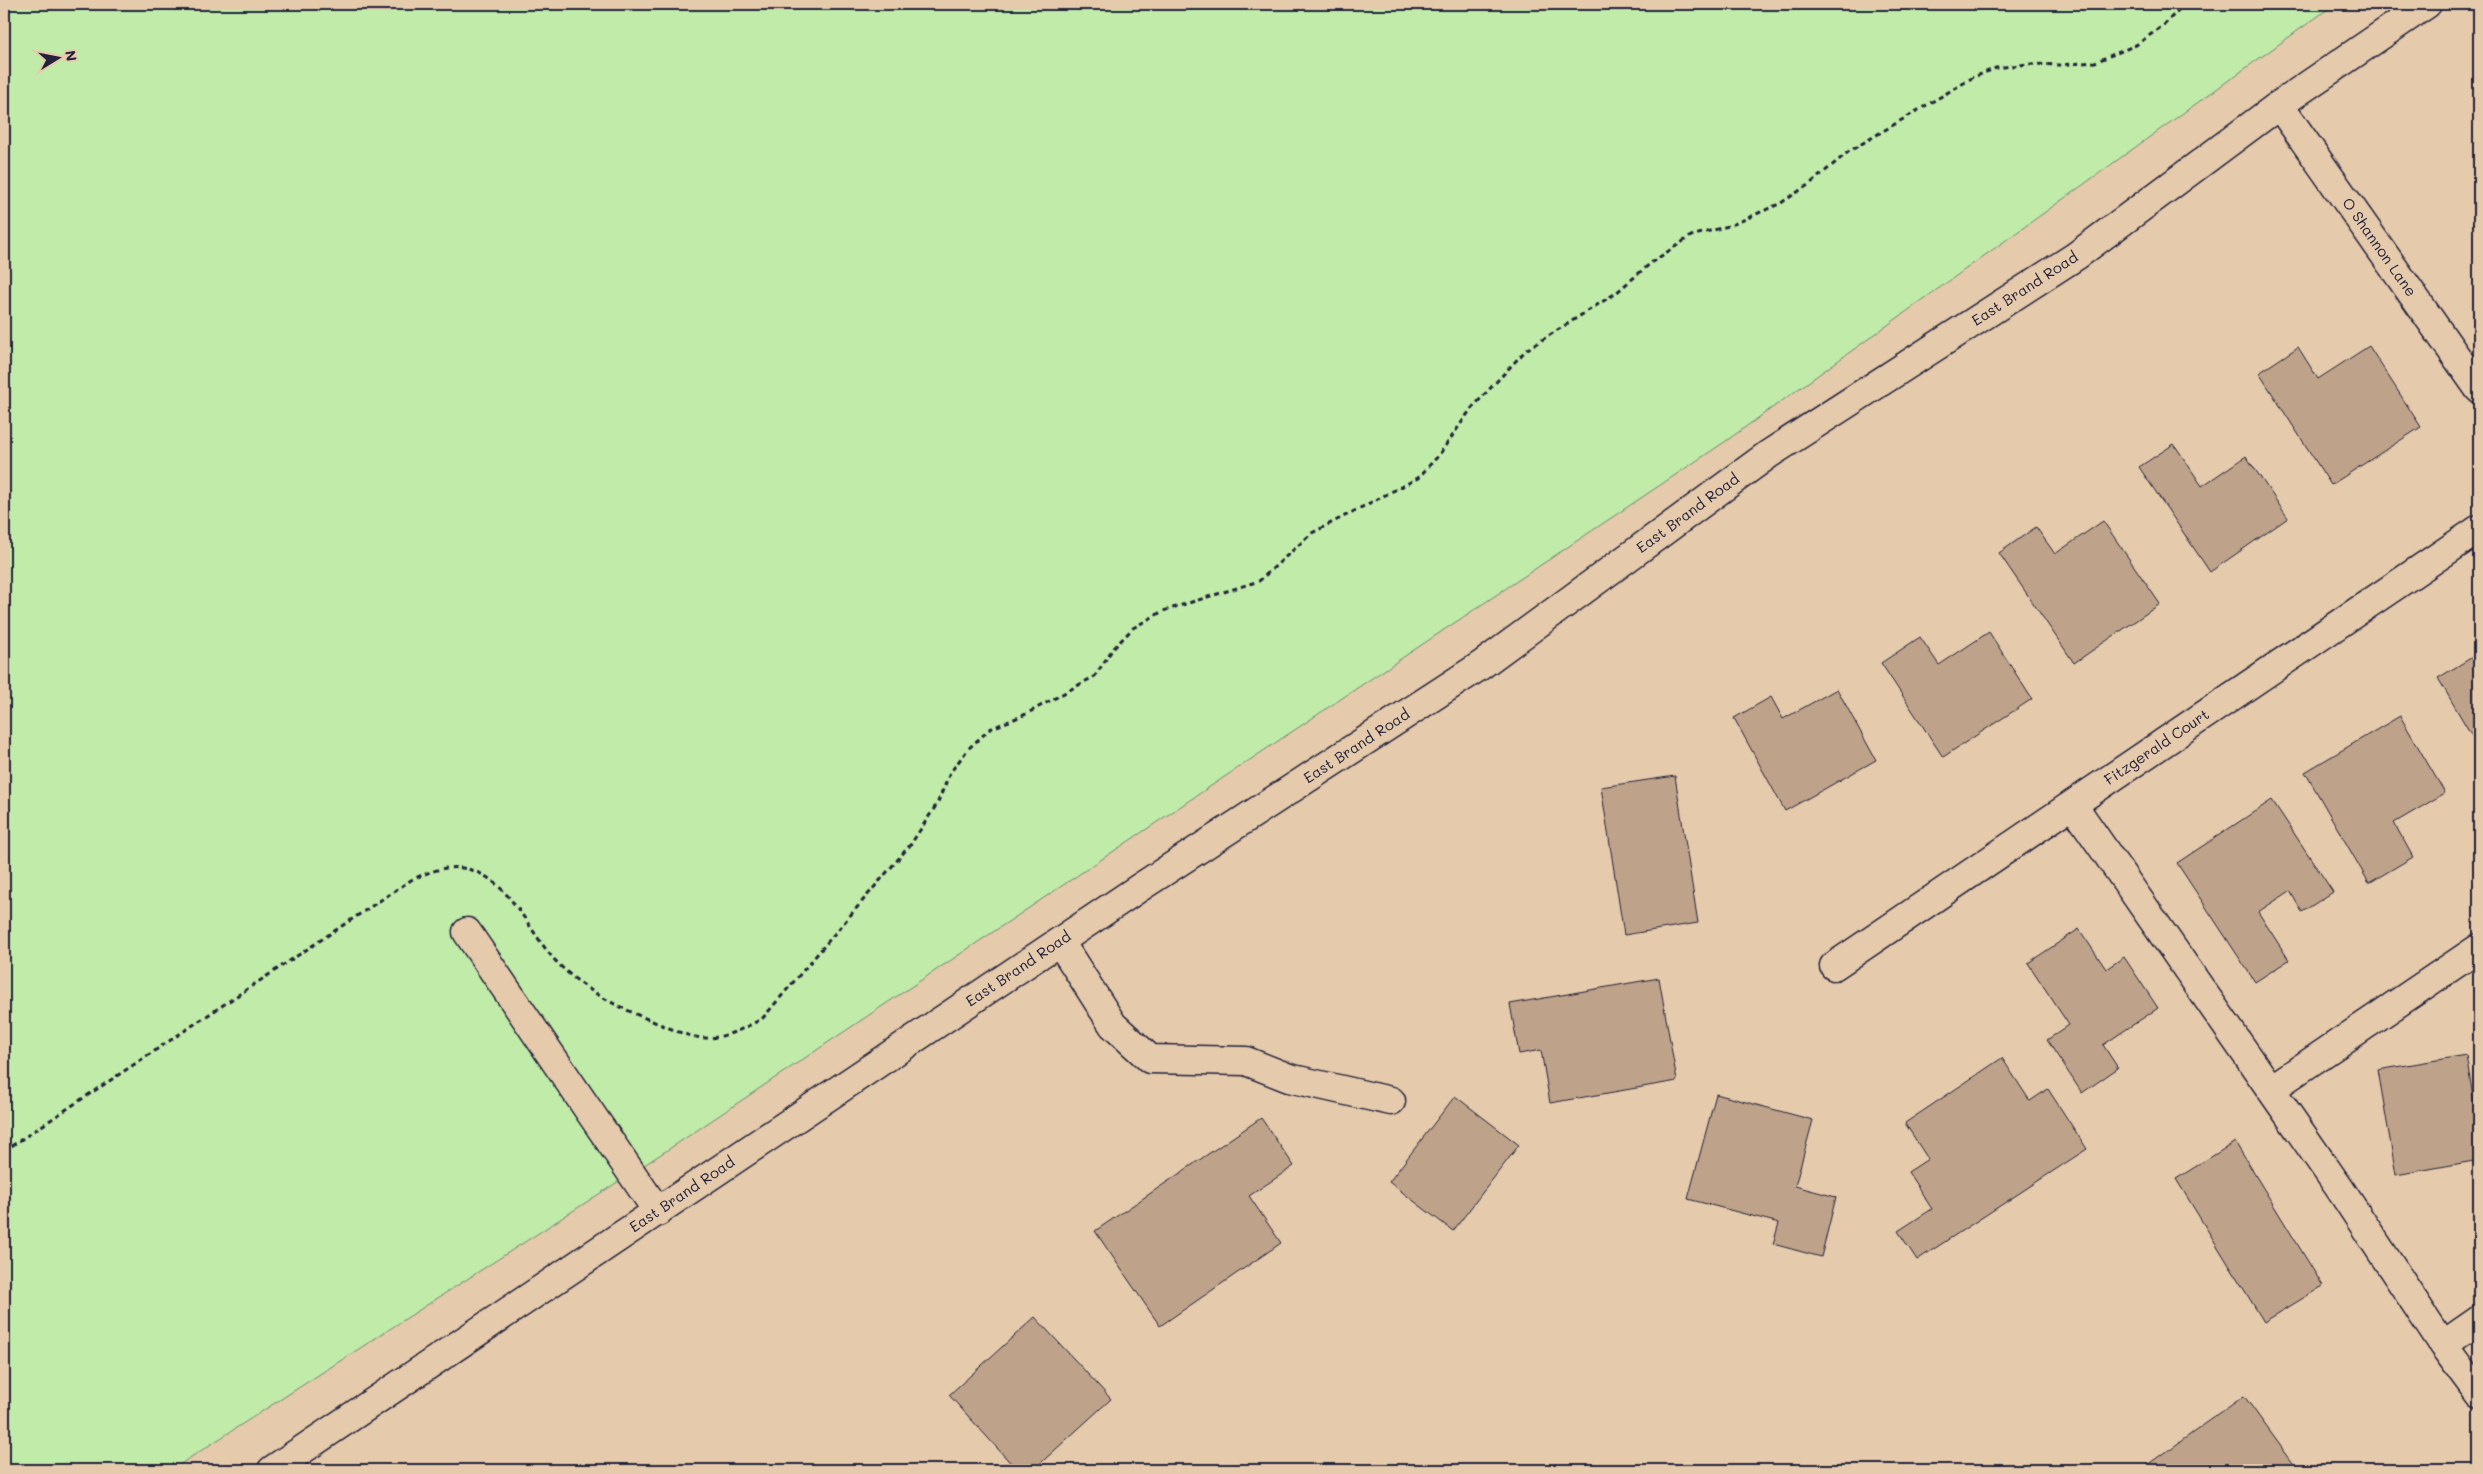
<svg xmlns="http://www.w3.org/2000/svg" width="2483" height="1474" font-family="Mali,sans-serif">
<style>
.green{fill:#c0eba8;stroke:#718672}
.building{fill:#bfa28a;stroke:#22223b}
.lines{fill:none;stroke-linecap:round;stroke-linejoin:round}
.minor-casing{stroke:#22223b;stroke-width:31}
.major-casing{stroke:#22223b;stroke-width:31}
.path{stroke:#22223b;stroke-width:3;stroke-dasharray:5 4;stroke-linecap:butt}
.minor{stroke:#e5caac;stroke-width:28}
.major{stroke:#e5caac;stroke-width:28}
.labels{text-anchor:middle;stroke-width:4;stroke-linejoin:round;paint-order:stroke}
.street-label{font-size:15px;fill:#22223b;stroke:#e5caac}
</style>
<rect width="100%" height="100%" fill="#e5caac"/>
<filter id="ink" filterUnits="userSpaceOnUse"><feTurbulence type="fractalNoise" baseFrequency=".02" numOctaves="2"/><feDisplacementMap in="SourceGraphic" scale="10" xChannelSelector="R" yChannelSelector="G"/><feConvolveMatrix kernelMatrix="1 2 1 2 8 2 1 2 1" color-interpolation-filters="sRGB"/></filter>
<g filter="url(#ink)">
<path class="green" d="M 4,4 L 2335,4 L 1726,441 L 672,1147 L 171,1470 L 4,1470 Z"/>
<g class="building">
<path d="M 2369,346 L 2421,427 L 2331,485 L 2259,373 L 2298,347 L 2318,379 Z"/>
<path d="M 2174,444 L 2202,486 L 2246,456 L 2288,518 L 2210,572 L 2139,467 Z"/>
<path d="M 2103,521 L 2160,604 L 2074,663 L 1999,553 L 2036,527 L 2055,554 Z"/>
<path d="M 1989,632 L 2032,699 L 1943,757 L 1881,663 L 1920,637 L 1939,665 Z"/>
<path d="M 2479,653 L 2479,748 L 2438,678 Z"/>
<path d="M 1837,689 L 1876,760 L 1785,811 L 1734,718 L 1771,697 L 1783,719 Z"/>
<path d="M 2400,716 L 2445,793 L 2394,823 L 2413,857 L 2369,883 L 2305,772 Z"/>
<path d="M 1675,776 L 1698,923 L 1624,935 L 1601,787 Z"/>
<path d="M 2272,800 L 2333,892 L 2302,912 L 2290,891 L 2258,912 L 2289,960 L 2255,982 L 2177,863 Z"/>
<path d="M 2079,929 L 2106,969 L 2124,957 L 2158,1008 L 2103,1045 L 2118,1068 L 2082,1093 L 2047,1040 L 2069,1025 L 2028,963 Z"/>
<path d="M 1659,978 L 1677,1081 L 1550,1103 L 1541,1050 L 1519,1054 L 1510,1004 Z"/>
<path d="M 2466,1055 L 2479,1132 L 2479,1160 L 2396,1175 L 2378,1070 Z"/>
<path d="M 2002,1058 L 2030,1101 L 2048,1089 L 2087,1149 L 1917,1260 L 1898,1231 L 1932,1209 L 1908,1172 L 1928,1159 L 1905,1123 Z"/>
<path d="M 1716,1094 L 1813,1120 L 1795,1186 L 1836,1197 L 1821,1257 L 1773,1244 L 1779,1223 L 1688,1199 Z"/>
<path d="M 1455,1096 L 1519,1145 L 1453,1231 L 1389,1182 Z"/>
<path d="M 1261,1118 L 1294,1166 L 1249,1196 L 1281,1243 L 1160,1326 L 1095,1231 Z"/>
<path d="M 2235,1142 L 2323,1286 L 2264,1322 L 2176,1179 Z"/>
<path d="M 1035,1317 L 1111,1399 L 1033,1470 L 1017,1470 L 949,1395 Z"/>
<path d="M 2244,1396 L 2298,1470 L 2141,1470 Z"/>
</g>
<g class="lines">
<defs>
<g id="minor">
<path id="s1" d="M 2279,105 L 2479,389"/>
<path d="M 2073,805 L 2340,1189 L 2443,1345 L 2479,1394"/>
<path d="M 467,932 L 658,1212"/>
<path d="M 1060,942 L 1113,1025 L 1150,1059 L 1246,1061 L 1289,1078 L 1391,1101"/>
<path id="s2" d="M 1834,966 L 2479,529"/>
<path d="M 2271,1089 L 2479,948"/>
<path d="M 2443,1345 L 2479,1320"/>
</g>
<g id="major">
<path id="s3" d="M 272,1470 L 1139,888 L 1480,666 L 1769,454 L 2076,256 L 2279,105 L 2427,4"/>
</g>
</defs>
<use href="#minor" class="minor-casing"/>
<use href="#major" class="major-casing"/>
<path class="path" d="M 4,1151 L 411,880 C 435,869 457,861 483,875 C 512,890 532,934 553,958 C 582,991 622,1009 662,1025 C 674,1030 691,1038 705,1038 C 726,1038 744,1028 762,1019 L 911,844 L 937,804 L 950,773 L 968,749 L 990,729 L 1026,714 L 1095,676 L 1112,650 L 1133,628 L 1163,611 L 1259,581 L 1312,533 L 1418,478 L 1439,455 L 1471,409 L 1526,350 L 1616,293 L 1652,262 L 1691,236 L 1732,225 L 1781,203 L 1811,183 L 1848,152 L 1972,78 L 1996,68 L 2028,64 L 2060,65 L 2095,62 L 2136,45 L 2164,25 L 2184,4"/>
<use href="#minor" class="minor"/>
<use href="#major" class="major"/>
</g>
</g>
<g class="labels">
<g class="street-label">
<text dy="5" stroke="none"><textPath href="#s1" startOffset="174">O Shannon Lane</textPath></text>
<text dy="5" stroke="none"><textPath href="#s3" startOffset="2114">East Brand Road</textPath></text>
<text dy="5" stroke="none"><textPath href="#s3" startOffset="1709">East Brand Road</textPath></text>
<text dy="5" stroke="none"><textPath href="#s3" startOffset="1304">East Brand Road</textPath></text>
<text dy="5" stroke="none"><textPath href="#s2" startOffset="390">Fitzgerald Court</textPath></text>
<text dy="5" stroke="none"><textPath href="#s3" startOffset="899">East Brand Road</textPath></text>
<text dy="5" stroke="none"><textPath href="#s3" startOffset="494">East Brand Road</textPath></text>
</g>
</g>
<rect width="2483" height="1474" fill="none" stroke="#e5caac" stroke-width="20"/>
<rect x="10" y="10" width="2463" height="1454" fill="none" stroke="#22223b" stroke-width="2" filter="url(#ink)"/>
<g transform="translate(58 58) rotate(80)" stroke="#e5caac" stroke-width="4" paint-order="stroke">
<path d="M0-4L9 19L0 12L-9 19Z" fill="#22223b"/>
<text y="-8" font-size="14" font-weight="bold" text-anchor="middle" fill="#22223b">N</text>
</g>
</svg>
